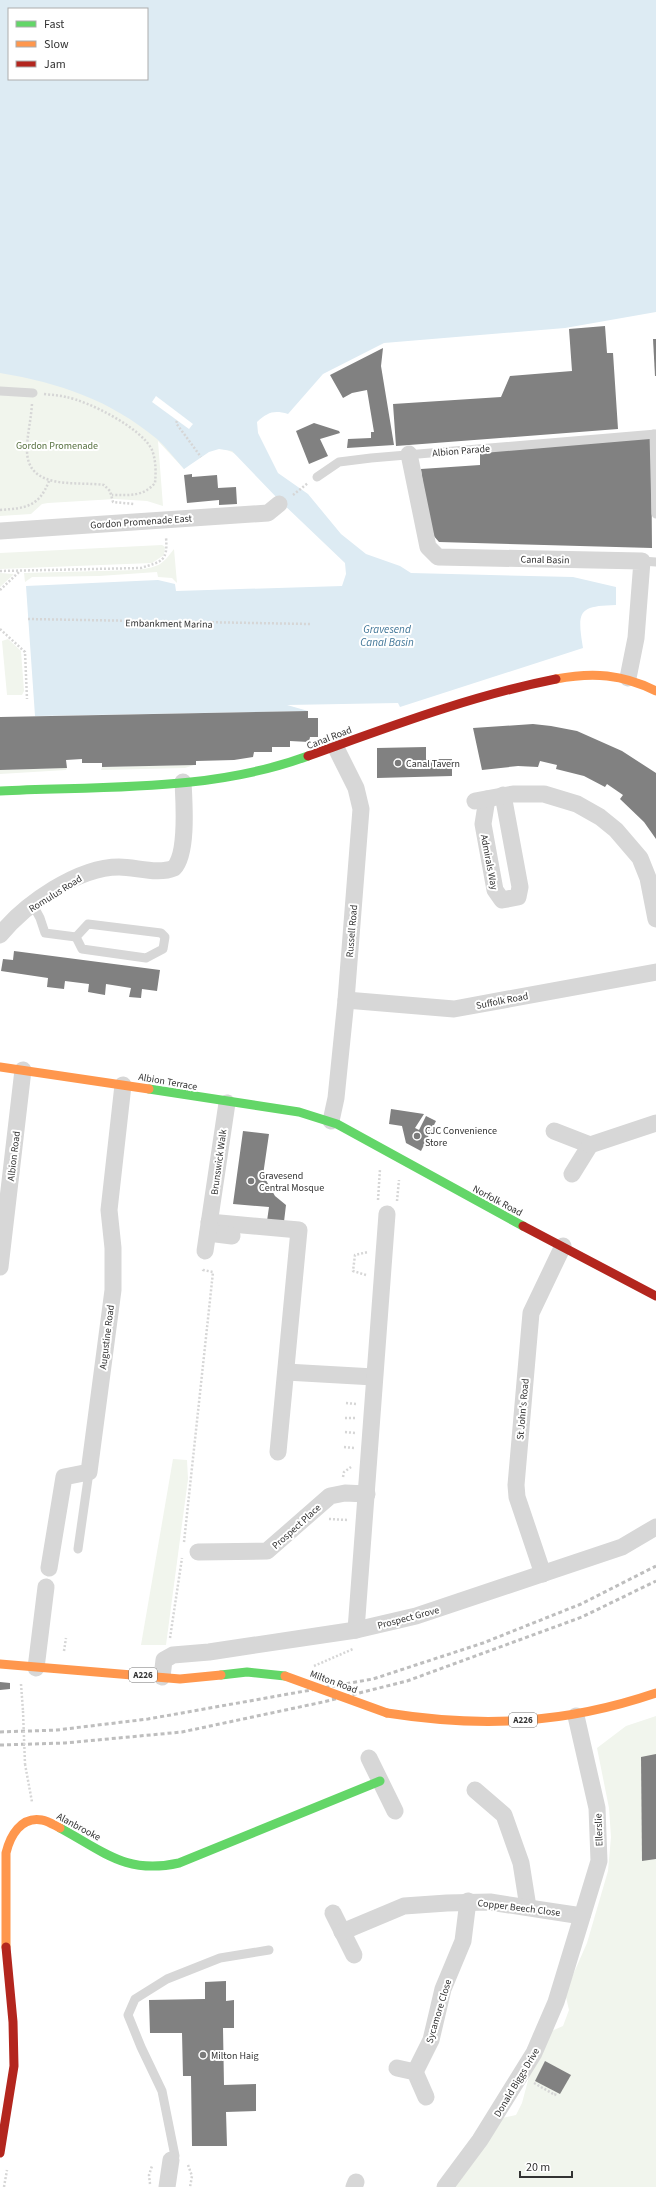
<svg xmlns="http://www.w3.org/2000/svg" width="656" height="2187" font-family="'Source Sans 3',sans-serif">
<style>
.green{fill:#f1f5ed}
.water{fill:#ddebf3;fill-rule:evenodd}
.pier{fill:#fff}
.building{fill:#818181}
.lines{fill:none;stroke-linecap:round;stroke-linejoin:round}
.path{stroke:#d6d6d6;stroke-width:2.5;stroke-dasharray:2 2;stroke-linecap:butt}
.lane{stroke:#d7d7d7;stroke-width:9}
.street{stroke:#d7d7d7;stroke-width:17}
.fast{stroke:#63d668;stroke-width:9}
.slow{stroke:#ff974d;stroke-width:9}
.jam{stroke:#b3261e;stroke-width:9}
.rail{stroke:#bebebe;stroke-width:3;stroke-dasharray:4 3;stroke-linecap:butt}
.path-bridge{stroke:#d6d6d6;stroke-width:2.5;stroke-dasharray:2 2;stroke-linecap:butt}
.slow-bridge{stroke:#ff974d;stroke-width:9}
.poi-dot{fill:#7a7a7a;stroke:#fff;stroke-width:1.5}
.labels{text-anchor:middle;stroke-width:4;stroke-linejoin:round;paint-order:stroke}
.shield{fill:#fff;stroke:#707070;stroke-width:1}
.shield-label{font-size:9px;font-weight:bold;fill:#333}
.park-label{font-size:10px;fill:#56703f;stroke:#fff}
.street-label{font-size:10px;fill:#333;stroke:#fff}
.poi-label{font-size:10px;fill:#333;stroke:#fff;text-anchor:start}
.water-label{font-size:11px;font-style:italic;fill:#3f7597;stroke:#fff}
</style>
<rect width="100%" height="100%" fill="#fff"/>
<g class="green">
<path d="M 0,262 L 233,449 L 263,483 C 249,468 233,441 209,451 C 200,455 191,464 184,469 L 158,441 L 163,506 L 147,501 L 115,499 L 48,503 L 42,504 L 31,514 L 0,516 Z"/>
<path d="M 162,545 L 165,547 L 164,555 L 152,563 L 0,569 L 0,553 Z"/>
<path d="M 174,549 L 177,583 L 172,578 L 158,577 L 157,572 L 99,576 L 32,577 L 25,582 L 24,573 L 138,570 C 160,566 161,566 174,549 Z"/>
<path d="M 0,573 L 14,574 L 0,587 Z"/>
<path d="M 8,639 L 21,651 L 24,691 L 22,695 L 7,695 L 2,641 Z"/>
<path d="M 194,765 L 185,768 L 101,770 L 102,767 Z"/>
<path d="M 67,768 L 66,770 L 0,774 L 0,770 Z"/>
<path d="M 173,1459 L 187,1460 L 188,1479 L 166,1645 L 141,1645 Z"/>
<path d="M 656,1716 L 656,2187 L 453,2187 L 502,2118 L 516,2115 L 522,2103 L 530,2073 L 547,2033 L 563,2026 L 569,2010 L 565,1993 L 587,1943 L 608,1871 L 611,1837 L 609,1808 L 597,1748 L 626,1726 Z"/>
</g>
<path class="water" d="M 0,0 L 656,0 L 656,312 L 565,328 L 384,343 L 323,374 L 288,414 C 274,410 268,412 257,422 L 258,433 L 278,473 L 308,494 L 341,534 L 366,554 L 400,566 L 411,573 L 573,577 L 616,587 L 616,605 C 578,606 577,611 583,648 L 400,707 L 398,703 L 287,705 L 308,711 L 35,716 L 26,586 L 158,580 L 175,584 L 176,591 L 342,586 L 346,574 L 345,563 L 280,501 L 232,451 L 219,449 L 209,452 L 184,469 C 175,459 167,448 157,439 C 110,400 60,383 0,373 ZM 9,9 L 147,9 L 147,79 L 9,79 Z"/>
<path class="pier" d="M 156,396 L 193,424 L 189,429 L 152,402 Z"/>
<g class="building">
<path d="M 605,326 L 607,353 L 613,353 L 618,429 L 396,446 L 393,404 L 501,397 L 510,376 L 572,371 L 569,329 Z"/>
<path d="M 653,339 L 656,339 L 656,376 L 655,376 Z"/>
<path d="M 383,348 L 381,366 L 394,445 L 347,448 L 348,439 L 371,438 L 371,432 L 374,432 L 367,390 L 352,393 L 343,398 L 330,375 Z"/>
<path d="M 314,423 L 339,431 L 340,433 L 320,439 L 328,456 L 309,464 L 296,431 Z"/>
<path d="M 651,438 L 652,548 L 439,542 L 433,535 L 427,517 L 421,469 L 480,465 L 480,452 Z"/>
<path d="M 192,474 L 192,477 L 217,475 L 218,488 L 236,487 L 237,504 L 219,505 L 219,500 L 187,503 L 184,475 Z"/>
<path d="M 308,711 L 308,718 L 318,718 L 318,737 L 310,737 L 309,742 L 290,741 L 290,747 L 272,747 L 272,752 L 254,752 L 253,757 L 234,760 L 196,761 L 196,765 L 102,767 L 102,763 L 82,763 L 82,759 L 66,760 L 67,768 L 0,770 L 0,717 Z"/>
<path d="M 533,724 L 551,726 L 577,731 L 622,751 L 656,773 L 656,839 L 644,822 L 620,799 L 623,795 L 607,784 L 605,787 L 584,776 L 556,769 L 557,765 L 540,761 L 538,767 L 518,766 L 482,770 L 473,728 Z"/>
<path d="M 426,747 L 426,759 L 452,759 L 452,776 L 377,778 L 377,748 Z"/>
<path d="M 14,951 L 160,970 L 157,991 L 142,989 L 141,998 L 129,997 L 131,988 L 106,984 L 105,995 L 88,992 L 89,984 L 65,981 L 64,989 L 47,987 L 48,978 L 1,971 L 3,959 L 13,960 Z"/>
<path d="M 391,1109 L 424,1114 L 415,1128 L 419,1130 L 426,1116 L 436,1121 L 421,1151 L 406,1143 L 402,1126 L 389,1124 Z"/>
<path d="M 243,1131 L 269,1134 L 263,1175 L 275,1196 L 286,1205 L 283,1230 L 266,1228 L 269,1207 L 233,1204 Z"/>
<path d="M 0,1682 L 10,1683 L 10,1689 L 0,1690 Z"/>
<path d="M 656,1754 L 656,1859 L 642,1861 L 641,1757 Z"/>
<path d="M 226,1981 L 226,2001 L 234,2000 L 234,2028 L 223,2028 L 224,2085 L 256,2084 L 256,2111 L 226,2112 L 227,2146 L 192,2146 L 191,2076 L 183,2076 L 182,2033 L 150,2033 L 149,2000 L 205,1999 L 205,1982 Z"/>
<path d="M 545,2061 L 571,2075 L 560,2094 L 535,2081 Z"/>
</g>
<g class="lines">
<g class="path">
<path d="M 44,394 C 52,395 59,395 66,397 C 88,401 142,428 152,450 C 156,460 156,473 155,483 C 143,497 129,495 112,495"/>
<path d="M 32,404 C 31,420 27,435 27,450 C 27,491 77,481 104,485 L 110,491 L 113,502 L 134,504"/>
<path d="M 177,421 L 176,423 L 201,457"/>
<path d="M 293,495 L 308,483"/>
<path d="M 0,510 C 26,508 39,507 49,481"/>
<path d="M 0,571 L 141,568 C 162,561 168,562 166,537"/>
<path d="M 0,590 L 20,571"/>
<path d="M 28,619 L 310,624"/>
<path d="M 0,629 L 25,652 L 27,699"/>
<path d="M 378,1200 L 380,1169"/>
<path d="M 397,1201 L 399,1180"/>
<path d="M 366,1275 L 353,1271 L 355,1255 L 368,1252"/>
<path d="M 346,1403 L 356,1404"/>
<path d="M 345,1418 L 356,1418"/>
<path d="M 345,1432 L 355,1433"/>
<path d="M 344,1447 L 354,1448"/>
<path d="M 343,1477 L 344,1472 L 351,1467"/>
<path d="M 329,1519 L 348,1520"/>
<path d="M 184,1542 L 213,1272 L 203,1270 L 203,1268"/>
<path d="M 170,1638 L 182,1558"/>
<path d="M 64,1651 L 66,1638"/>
<path d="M 314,1666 L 353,1649"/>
<path d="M 21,1684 L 23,1711"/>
<path d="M 25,1764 L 32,1802"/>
<path d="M 534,2083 L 555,2095 L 556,2092"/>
<path d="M 188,2165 L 192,2176 L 190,2187"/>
<path d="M 150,2184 L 149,2175 L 152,2166"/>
<path d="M 4,2187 L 7,2170"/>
</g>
<g class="lane">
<path d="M 0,391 L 33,393"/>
<path d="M 654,434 L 656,514"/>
<path d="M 317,477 L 339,462 L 371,458 L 656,434"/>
<path d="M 642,561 L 656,562"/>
<path d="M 33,905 L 40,918 L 45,933 L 76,937"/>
<path d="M 88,924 L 161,933 L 165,937 L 163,949 L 146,958 L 82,949 L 76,937 Z"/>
<path d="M 78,1549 L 89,1472"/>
<path d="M 171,2160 L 175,2156 L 162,2091 L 141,2047 L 128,2015 L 135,1999 L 167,1979 L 220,1958 L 269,1950"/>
</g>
<g class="street">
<path d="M 409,454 L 428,547 L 438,557 L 642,561 L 636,638 L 628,678"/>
<path d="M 0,531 L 268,513 L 279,504"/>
<path d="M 487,799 L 483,824 L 495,890 L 502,900 L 518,897 L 520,887 L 503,795"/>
<path d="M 475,801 L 513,794 L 544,794 L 577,804 L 600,817 L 616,830 L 640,858 L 648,878 L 656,919"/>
<path d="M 0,935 C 25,904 78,867 119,867 C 136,867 158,875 174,868 C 188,853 184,802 183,782"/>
<path d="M 346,1000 L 454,1009 L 656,972"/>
<path d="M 331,1121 L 336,1098 L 346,1000 L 361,809 L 356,788 L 335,746"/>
<path d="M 554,1131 L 590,1145 L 572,1174"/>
<path d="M 590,1145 L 656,1123"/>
<path d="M 209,1222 L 299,1230 L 278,1452"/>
<path d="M 208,1233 L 232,1236"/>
<path d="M 205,1251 L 227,1103"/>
<path d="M 0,1267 L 23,1070"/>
<path d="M 286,1372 L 374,1377"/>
<path d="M 198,1552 L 267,1551 L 330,1496 L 345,1493 L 367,1494"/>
<path d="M 49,1568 L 64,1477 L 89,1472 L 113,1290 L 113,1248 L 109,1210 L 123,1085"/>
<path d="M 543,1574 L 517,1497 L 516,1485 L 531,1313 L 563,1246"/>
<path d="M 356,1630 L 387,1214"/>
<path d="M 36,1668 L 46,1587"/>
<path d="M 162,1677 L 164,1660 L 173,1655 L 209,1652 L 356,1630 L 416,1616 L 622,1547 L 656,1527"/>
<path d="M 369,1758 L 395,1811"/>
<path d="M 475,1790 L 504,1815 L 521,1863 L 528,1907"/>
<path d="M 333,1913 L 354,1955"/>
<path d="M 342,1932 L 404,1906 L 447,1903 L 490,1902 L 582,1916"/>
<path d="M 397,2068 L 415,2072 L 426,2097"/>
<path d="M 415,2072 L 431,2040 L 443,1989 L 463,1941 L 468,1901"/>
<path d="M 167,2187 L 171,2160"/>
<path d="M 354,2187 L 356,2182"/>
<path d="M 445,2187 L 480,2140 L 534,2053 L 556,2002 L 599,1861 L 597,1808 L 576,1716"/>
</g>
<g class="fast">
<path d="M 0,791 C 102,786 211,792 308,756"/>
<path d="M 149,1089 L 299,1112 L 337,1124 L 523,1226"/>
<path d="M 221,1675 L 247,1672 L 285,1676"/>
<path d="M 60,1828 C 103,1851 126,1875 179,1863 L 380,1781"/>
</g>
<g class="slow">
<path d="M 556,679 C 593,672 622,674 656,691"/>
<path d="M 0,1067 L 149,1089"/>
<path d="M 0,1664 L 180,1679 L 221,1675"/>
<path d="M 387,1713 C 482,1728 565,1724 656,1693"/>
<path d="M 6,1947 L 6,1853 C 10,1836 21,1816 42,1820 C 48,1821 54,1825 60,1828"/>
</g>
<g class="jam">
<path d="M 308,756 C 389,727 470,696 556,679"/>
<path d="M 523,1226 L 656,1296"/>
<path d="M 0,2153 L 14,2066 L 13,2022 L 6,1947"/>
</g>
<g class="rail">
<path d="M 0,1732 L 57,1730 L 148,1719 L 373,1679 L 483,1643 L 581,1604 L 656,1566"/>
<path d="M 0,1745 L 65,1743 L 182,1732 L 323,1702 L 407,1681 L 582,1617 L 656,1581"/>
</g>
<path class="path-bridge" d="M 23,1711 L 25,1764"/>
<path class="slow-bridge" d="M 285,1676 L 387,1713"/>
</g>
<g class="poi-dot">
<circle cx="398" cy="763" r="4"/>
<circle cx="417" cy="1136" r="4"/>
<circle cx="251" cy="1181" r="4"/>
<circle cx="203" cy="2055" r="4"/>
</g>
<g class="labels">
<g class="shield">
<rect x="129" y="1668" width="28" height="14" rx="3"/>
<rect x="509" y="1713" width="28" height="14" rx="3"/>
</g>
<g class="shield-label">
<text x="143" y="1678">A226</text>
<text x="523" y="1723">A226</text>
</g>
<g class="park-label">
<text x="57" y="449">Gordon Promenade</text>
</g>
<g class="street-label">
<text transform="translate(461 450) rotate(-5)" y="4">Albion Parade</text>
<text transform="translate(141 521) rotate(-4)" y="4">Gordon Promenade East</text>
<text transform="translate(545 559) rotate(1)" y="4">Canal Basin</text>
<text transform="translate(169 623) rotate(1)" y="4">Embankment Marina</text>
<text transform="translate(329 737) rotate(-21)" y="4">Canal Road</text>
<text transform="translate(490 862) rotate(79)" y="4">Admirals Way</text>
<text transform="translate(55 893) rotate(-32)" y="4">Romulus Road</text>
<text transform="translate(351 931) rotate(-85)" y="4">Russell Road</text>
<text transform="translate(502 1000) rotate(-11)" y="4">Suffolk Road</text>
<text transform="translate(168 1081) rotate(10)" y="4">Albion Terrace</text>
<text transform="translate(13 1156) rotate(-83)" y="4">Albion Road</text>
<text transform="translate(218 1162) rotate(-82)" y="4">Brunswick Walk</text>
<text transform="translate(498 1200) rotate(28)" y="4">Norfolk Road</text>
<text transform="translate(106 1337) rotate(-83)" y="4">Augustine Road</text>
<text transform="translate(522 1409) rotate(-85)" y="4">St John's Road</text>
<text transform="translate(296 1526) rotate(-42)" y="4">Prospect Place</text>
<text transform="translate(408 1617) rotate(-15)" y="4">Prospect Grove</text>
<text transform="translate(334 1681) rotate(20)" y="4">Milton Road</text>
<text transform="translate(79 1826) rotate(28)" y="4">Alanbrooke</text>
<text transform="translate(598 1830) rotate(-92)" y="4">Ellerslie</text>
<text transform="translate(519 1907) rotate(7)" y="4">Copper Beech Close</text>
<text transform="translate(438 2011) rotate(-73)" y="4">Sycamore Close</text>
<text transform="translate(516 2082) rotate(-59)" y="4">Donald Biggs Drive</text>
</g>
<g class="poi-label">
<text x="406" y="767">Canal Tavern</text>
<text x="425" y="1134">CJC Convenience<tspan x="425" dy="12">Store</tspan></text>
<text x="259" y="1179">Gravesend<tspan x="259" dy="12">Central Mosque</tspan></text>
<text x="211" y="2059">Milton Haig</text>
</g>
<g class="water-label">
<text x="387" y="633">Gravesend<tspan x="387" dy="13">Canal Basin</tspan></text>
</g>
</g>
<rect x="8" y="8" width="140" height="72" fill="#ffffff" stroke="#adadad"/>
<rect x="16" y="21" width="20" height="6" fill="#63d668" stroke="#adadad"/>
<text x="44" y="28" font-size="12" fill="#333333">Fast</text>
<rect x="16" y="41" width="20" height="6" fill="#ff974d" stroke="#adadad"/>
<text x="44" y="48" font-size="12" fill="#333333">Slow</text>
<rect x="16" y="61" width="20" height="6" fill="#b3261e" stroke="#adadad"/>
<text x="44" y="68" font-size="12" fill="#333333">Jam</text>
<path d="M520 2171v6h52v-6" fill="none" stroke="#333333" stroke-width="2"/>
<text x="526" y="2171" font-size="12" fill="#333333" stroke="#ffffff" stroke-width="3" paint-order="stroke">20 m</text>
</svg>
